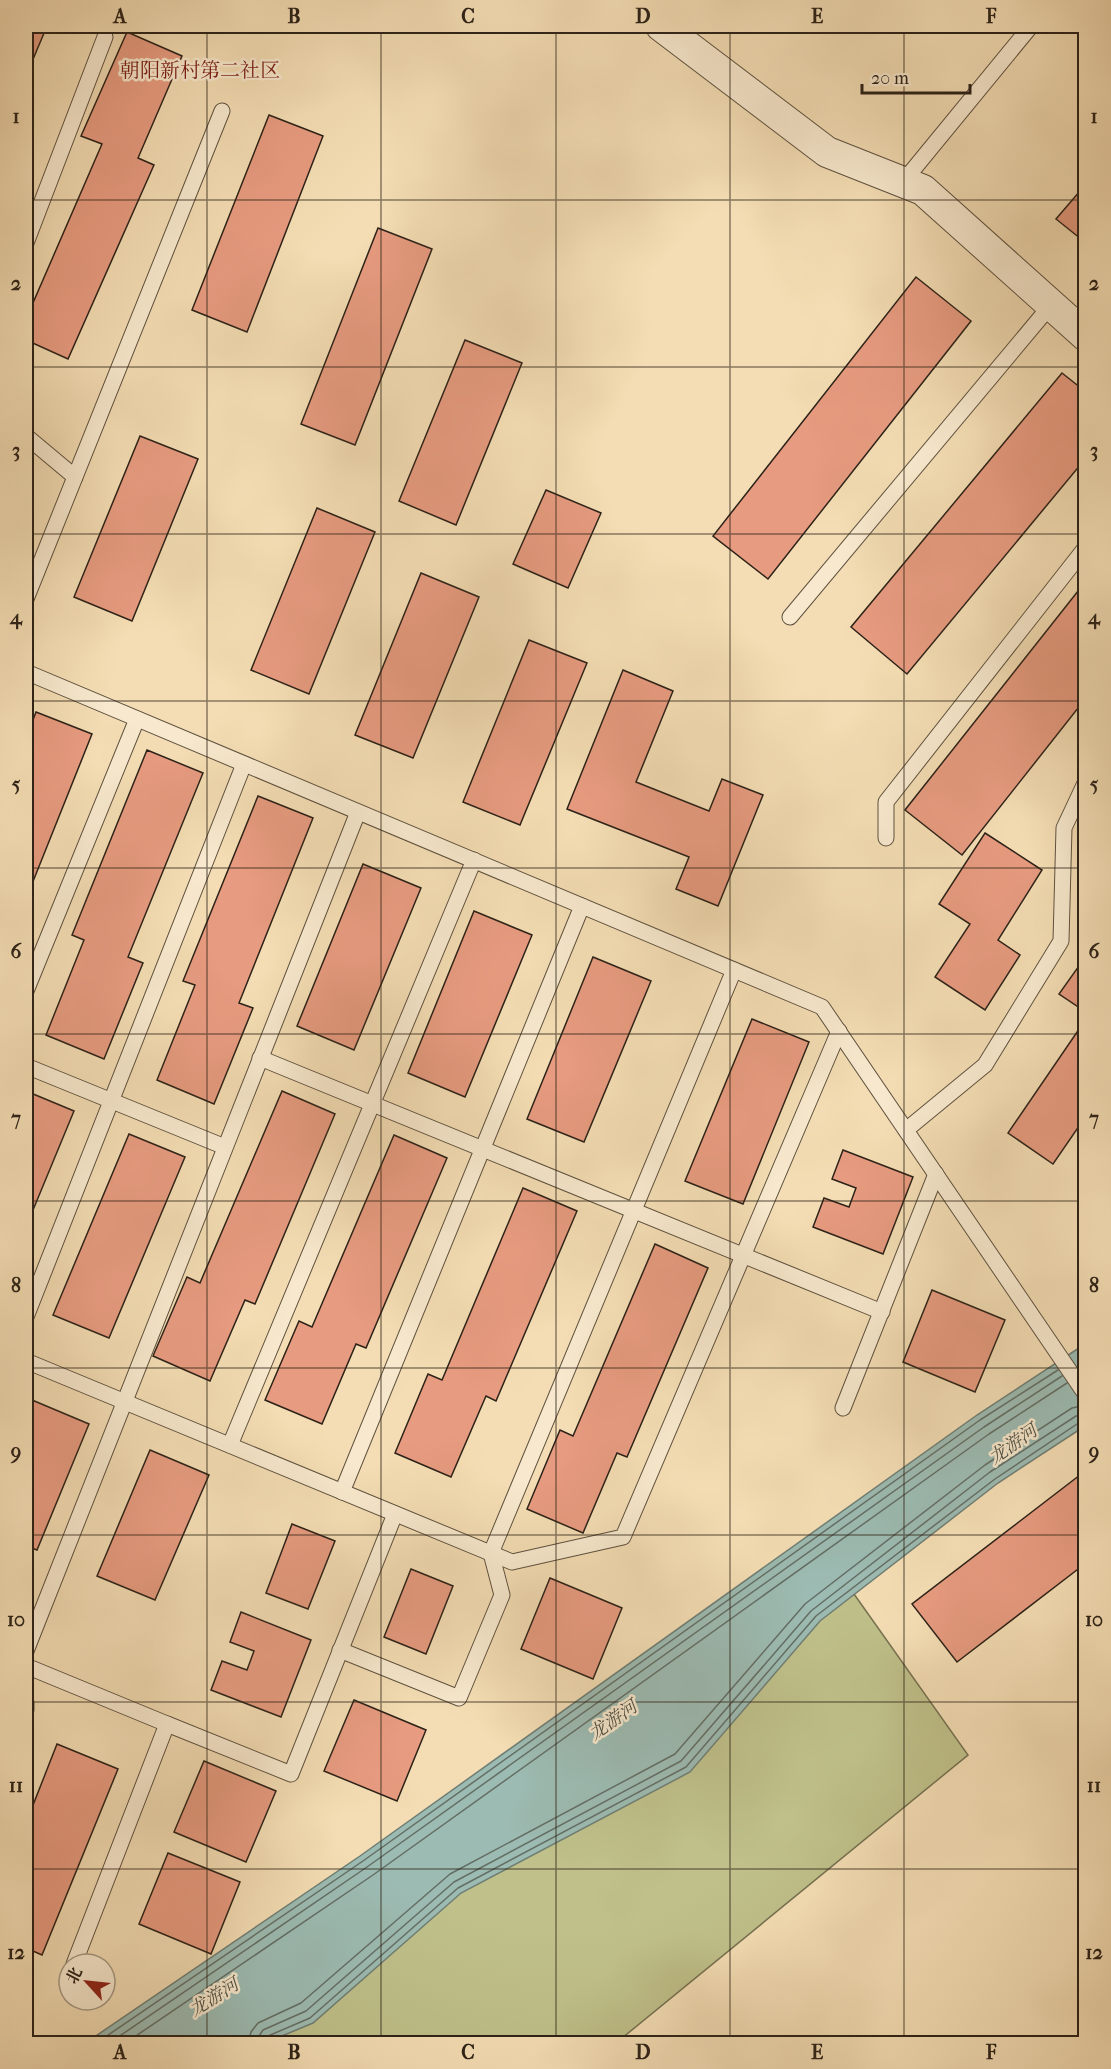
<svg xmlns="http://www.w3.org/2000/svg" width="1111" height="2069" font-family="'IM FELL French Canon','Noto Serif SC',serif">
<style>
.green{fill:#bfc08a;stroke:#767151;stroke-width:1.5}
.water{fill:#9cbbb2;stroke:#6f7e74;stroke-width:1.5}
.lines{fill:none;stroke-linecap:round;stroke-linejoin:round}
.shore{stroke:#646e65;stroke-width:1.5}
.building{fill:#e79b80;stroke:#2c2218;stroke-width:1.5}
.service-casing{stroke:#5e513f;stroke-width:17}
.minor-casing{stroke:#5e513f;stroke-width:32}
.service{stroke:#f8e9ce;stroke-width:15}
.minor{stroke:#f8e9ce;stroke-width:30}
.grid{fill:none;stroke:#2c2218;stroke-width:1.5;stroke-opacity:0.55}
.labels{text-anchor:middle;stroke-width:5;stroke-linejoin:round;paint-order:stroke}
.water-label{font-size:18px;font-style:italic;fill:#4e5046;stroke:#f8e9ce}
.quarter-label{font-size:20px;fill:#7a1f14;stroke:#f8e9ce}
.neatline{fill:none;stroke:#2c2218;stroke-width:2}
.grid-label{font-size:20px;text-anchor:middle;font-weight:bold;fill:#2c2218}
</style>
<rect width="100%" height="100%" fill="#f4ddb4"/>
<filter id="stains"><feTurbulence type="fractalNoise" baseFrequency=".00333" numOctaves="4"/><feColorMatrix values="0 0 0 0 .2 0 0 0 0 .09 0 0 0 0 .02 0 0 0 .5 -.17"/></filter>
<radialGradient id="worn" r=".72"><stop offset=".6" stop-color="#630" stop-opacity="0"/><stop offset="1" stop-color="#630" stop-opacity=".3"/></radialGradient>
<path class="green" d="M 854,1594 L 968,1755 L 616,2043 L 161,2044 Z"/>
<path class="water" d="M 1085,1344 L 1085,1426 L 998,1483 L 820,1621 L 690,1772 L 461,1893 L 313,2023 L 265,2043 L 84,2044 L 360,1856 L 977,1415 Z"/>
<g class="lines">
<g class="shore">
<path d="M 95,2044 L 363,1861 L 980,1420 L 1058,1370"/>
<path d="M 108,2044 L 367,1867 L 984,1427 L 1062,1376"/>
<path d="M 124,2044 L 373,1875 L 989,1434 L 1067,1383"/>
<path d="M 248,2044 L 251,2032 L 258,2023 L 301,2003 L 450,1874 L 675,1754 L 805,1604 L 985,1465 L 1072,1408 L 1086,1405"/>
<path d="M 258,2044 L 259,2036 L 263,2030 L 306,2011 L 454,1882 L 681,1761 L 811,1611 L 990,1472 L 1076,1416 L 1086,1414"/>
<path d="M 265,2044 L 268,2036 L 310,2018 L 458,1888 L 686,1767 L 816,1616 L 995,1479 L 1080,1422 L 1086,1421"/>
</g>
</g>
<g class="building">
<path d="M 26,26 L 47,26 L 26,76 Z"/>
<path d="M 127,32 L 182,56 L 138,158 L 154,165 L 68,359 L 26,340 L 26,319 L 102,144 L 81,136 Z"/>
<path d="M 269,115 L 323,136 L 247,332 L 192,310 Z"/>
<path d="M 1086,184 L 1086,243 L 1056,219 Z"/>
<path d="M 378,228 L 432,249 L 355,445 L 301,424 Z"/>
<path d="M 916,277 L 971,321 L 768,579 L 713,536 Z"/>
<path d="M 465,340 L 522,363 L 456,525 L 399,501 Z"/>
<path d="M 1062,373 L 1086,392 L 1086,458 L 907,674 L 851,627 Z"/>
<path d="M 140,436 L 198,459 L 132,621 L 74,597 Z"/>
<path d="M 26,461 L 32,464 L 26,480 Z"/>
<path d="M 546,490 L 601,513 L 568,588 L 513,564 Z"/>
<path d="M 317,508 L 375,532 L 309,694 L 251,670 Z"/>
<path d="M 421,573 L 479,597 L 413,758 L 355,735 Z"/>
<path d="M 1086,581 L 1086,698 L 962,855 L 905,810 Z"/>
<path d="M 529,640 L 587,663 L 520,825 L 463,802 Z"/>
<path d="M 623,670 L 673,691 L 636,782 L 709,811 L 722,779 L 763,795 L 718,906 L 676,889 L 689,857 L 567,809 Z"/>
<path d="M 36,712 L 92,734 L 26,899 L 26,738 Z"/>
<path d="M 147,750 L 203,773 L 128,957 L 143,963 L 104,1059 L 46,1035 L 84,940 L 72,935 Z"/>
<path d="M 258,796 L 313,818 L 239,1003 L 253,1008 L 214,1104 L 157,1080 L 195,985 L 183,981 Z"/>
<path d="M 985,833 L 1042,870 L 998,940 L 1020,955 L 985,1010 L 935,977 L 970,924 L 939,904 Z"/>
<path d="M 363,864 L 421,888 L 354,1050 L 297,1026 Z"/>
<path d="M 474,911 L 532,935 L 465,1097 L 408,1073 Z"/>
<path d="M 1086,956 L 1086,1012 L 1059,994 Z"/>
<path d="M 593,957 L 651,981 L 584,1142 L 527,1119 Z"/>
<path d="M 752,1019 L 809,1042 L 743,1204 L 685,1181 Z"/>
<path d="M 1086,1019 L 1086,1116 L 1053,1164 L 1008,1133 Z"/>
<path d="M 26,1091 L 74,1111 L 26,1227 Z"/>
<path d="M 282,1091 L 335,1114 L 255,1304 L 245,1300 L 210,1381 L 153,1356 L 187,1277 L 200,1283 Z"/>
<path d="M 129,1134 L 185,1157 L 109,1338 L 53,1315 Z"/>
<path d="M 394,1135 L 447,1158 L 366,1348 L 356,1344 L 322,1424 L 265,1400 L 299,1321 L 312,1327 Z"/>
<path d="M 843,1150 L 913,1177 L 883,1254 L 813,1227 L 824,1198 L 849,1207 L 856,1188 L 832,1179 Z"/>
<path d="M 523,1188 L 577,1211 L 496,1401 L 486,1396 L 451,1477 L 395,1453 L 428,1374 L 442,1380 Z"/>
<path d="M 655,1244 L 708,1268 L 627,1457 L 617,1453 L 583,1533 L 527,1509 L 560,1430 L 573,1436 Z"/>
<path d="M 932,1290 L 1005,1320 L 975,1392 L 903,1362 Z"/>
<path d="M 32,1400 L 89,1424 L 37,1550 L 26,1546 L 26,1414 Z"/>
<path d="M 150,1450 L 209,1475 L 155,1600 L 97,1576 Z"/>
<path d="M 1080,1475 L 1086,1482 L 1086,1563 L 957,1662 L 912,1604 Z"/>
<path d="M 292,1524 L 335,1541 L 308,1609 L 266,1593 Z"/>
<path d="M 411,1569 L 453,1586 L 426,1654 L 384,1637 Z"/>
<path d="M 550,1578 L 622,1608 L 593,1679 L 521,1649 Z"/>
<path d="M 241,1612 L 311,1640 L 281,1717 L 211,1690 L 222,1661 L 247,1670 L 254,1651 L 230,1642 Z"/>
<path d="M 354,1700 L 426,1730 L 397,1801 L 324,1771 Z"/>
<path d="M 57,1744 L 118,1769 L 42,1955 L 26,1948 L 26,1823 Z"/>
<path d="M 204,1761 L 276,1791 L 246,1862 L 174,1832 Z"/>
<path d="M 168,1853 L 240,1882 L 211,1954 L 139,1924 Z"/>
</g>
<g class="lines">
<defs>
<g id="service">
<path d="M 903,182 L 1031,26"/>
<path d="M 26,243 L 105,37"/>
<path d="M 26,436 L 75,477"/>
<path d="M 26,599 L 222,111"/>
<path d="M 790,617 L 1051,305"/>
<path d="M 26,672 L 822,1007 L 1086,1395"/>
<path d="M 886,838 L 886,802 L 1086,547"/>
<path d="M 26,991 L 137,719"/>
<path d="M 260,1058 L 882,1312"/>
<path d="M 26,1066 L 225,1147"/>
<path d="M 906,1130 L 985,1065 L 1061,941 L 1064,828 L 1086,781"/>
<path d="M 26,1317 L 244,764"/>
<path d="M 26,1361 L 512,1562 L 623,1537 L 839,1031"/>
<path d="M 843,1408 L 936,1174"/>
<path d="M 230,1445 L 474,860"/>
<path d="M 342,1492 L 582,906"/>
<path d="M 340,1650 L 459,1698 L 502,1595 L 491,1553 L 734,970"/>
<path d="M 26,1651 L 358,812"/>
<path d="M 26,1666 L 167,1724 L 74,1964"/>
<path d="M 26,1703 L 26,1710"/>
<path d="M 167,1724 L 291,1774 L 395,1514"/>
</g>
<path id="minor" d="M 661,26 L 827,152 L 923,190 L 1086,336"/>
</defs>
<use href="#service" class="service-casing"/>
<use href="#minor" class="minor-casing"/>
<use href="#service" class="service"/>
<use href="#minor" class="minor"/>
</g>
<path class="grid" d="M 207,26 L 207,2044M 381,26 L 381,2044M 556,26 L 556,2044M 730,26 L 730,2044M 904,26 L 904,2044M 26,200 L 1086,200M 26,367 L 1086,367M 26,534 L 1086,534M 26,701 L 1086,701M 26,868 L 1086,868M 26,1034 L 1086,1034M 26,1201 L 1086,1201M 26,1368 L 1086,1368M 26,1535 L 1086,1535M 26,1702 L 1086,1702M 26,1869 L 1086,1869"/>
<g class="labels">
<g class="water-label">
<text transform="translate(1013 1444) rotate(-35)" y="6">龙游河</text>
<text transform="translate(613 1720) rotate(-35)" y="6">龙游河</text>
<text transform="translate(214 1997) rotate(-32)" y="6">龙游河</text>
</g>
<g class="quarter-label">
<text x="200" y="77">朝阳新村第二社区</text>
</g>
</g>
<rect width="1111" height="2069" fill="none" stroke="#f4ddb4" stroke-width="66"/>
<g transform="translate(87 1982) rotate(297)"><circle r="28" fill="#f8e9ce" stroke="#a69985" stroke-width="1.5"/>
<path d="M0-4.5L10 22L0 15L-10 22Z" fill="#8f2418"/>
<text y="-9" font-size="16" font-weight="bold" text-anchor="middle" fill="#2c2218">北</text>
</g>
<path d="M862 84v9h108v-9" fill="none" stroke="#2c2218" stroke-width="3"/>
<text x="871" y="84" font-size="18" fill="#2c2218" stroke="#f8e9ce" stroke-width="4.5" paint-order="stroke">20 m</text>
<rect x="33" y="33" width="1045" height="2003" class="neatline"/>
<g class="grid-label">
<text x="120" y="23">A</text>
<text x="294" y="23">B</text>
<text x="468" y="23">C</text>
<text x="643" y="23">D</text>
<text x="817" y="23">E</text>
<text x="991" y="23">F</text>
<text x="16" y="123">1</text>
<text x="1094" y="123">1</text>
<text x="16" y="290">2</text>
<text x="1094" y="290">2</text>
<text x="16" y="457">3</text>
<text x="1094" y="457">3</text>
<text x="16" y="624">4</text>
<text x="1094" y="624">4</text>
<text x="16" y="791">5</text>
<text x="1094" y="791">5</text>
<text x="16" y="958">6</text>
<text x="1094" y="958">6</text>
<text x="16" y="1125">7</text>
<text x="1094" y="1125">7</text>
<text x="16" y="1292">8</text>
<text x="1094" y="1292">8</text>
<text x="16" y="1459">9</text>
<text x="1094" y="1459">9</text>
<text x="16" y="1626">10</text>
<text x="1094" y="1626">10</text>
<text x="16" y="1792">11</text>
<text x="1094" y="1792">11</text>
<text x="16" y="1959">12</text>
<text x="1094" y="1959">12</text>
<text x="120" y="2059">A</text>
<text x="294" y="2059">B</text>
<text x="468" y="2059">C</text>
<text x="643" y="2059">D</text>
<text x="817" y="2059">E</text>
<text x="991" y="2059">F</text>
</g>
<rect width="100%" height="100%" filter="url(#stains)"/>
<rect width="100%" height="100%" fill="url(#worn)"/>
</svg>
